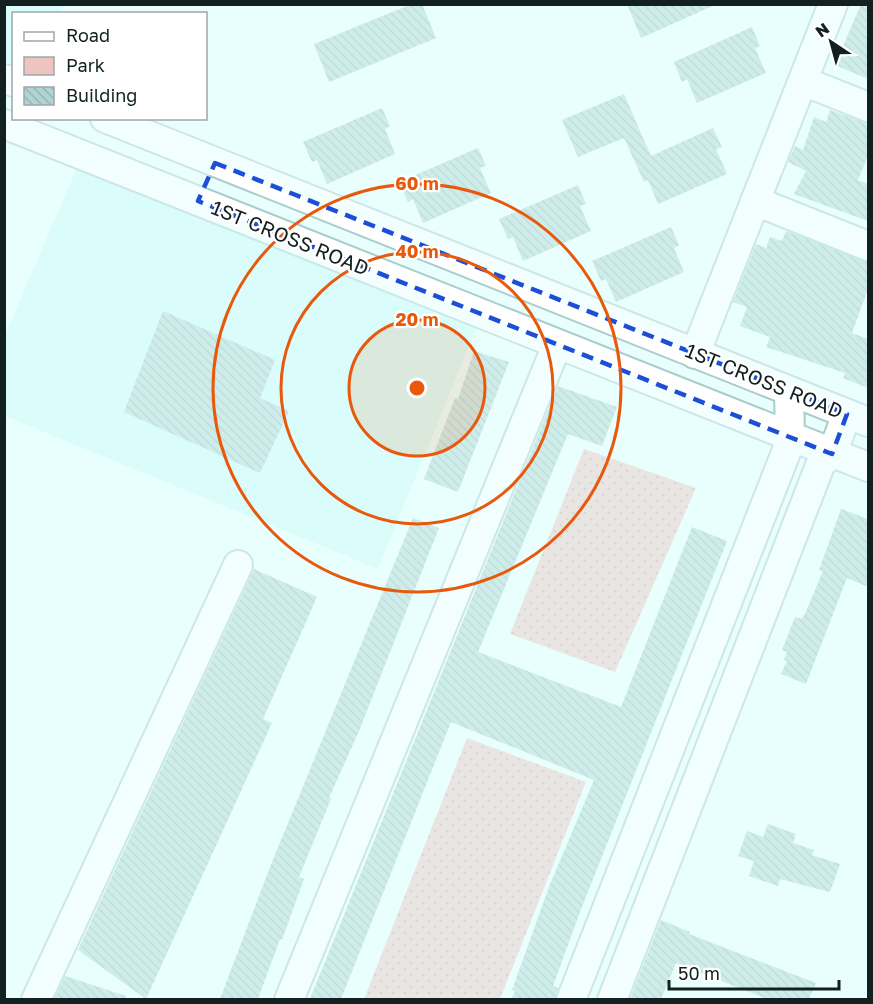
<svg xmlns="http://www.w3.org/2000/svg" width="873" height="1004" font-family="'Golos Text',sans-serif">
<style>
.built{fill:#c9f9f7}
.green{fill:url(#green-dots)}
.building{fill:url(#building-back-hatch)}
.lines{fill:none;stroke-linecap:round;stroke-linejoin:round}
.minor-casing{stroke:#a8cdcb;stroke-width:32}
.minor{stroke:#fff;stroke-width:28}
.marked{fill:none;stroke:#1d4ed8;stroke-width:4.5;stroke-dasharray:12 8;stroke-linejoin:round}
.ring{fill:none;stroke:#e8590c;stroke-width:3}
.labels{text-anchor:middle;stroke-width:4.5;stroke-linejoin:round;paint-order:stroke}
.street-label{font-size:20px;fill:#122020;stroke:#fff}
.centre{fill:#e8590c;stroke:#fff;stroke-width:3}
.ring-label{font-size:18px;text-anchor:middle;font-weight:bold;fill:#e8590c;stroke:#fff;stroke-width:4.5;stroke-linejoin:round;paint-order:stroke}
</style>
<defs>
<pattern id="green-dots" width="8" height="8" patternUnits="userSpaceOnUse" patternTransform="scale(1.5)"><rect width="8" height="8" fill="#ecc5c1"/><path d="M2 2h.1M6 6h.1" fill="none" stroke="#c9a9a6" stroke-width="1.8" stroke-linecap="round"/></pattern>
<pattern id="building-back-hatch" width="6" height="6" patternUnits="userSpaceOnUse" patternTransform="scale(1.5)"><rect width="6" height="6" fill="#afd4d2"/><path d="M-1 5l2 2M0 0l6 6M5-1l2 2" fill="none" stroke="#96b6b4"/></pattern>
</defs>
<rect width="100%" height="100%" fill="#e8fffe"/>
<g class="built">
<path d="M 4,5 L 64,5 L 60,13 L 14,14 L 13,65 L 5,61 Z"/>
<path d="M 80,161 L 477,326 L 378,569 L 5,416 L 5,335 Z"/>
</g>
<g class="green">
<path d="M 584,449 L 696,488 L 615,672 L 510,634 Z"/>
<path d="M 467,738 L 586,782 L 500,999 L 364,999 Z"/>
</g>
<g class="building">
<path d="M 412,4 L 422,4 L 436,38 L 329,82 L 314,44 Z"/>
<path d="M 627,4 L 717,4 L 641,38 Z"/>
<path d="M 861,4 L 868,4 L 868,79 L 835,65 Z"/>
<path d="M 752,27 L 760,46 L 755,48 L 766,73 L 697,103 L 687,79 L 682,82 L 674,62 Z"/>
<path d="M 624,94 L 651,156 L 713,128 L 722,147 L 716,149 L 727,174 L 658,204 L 648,180 L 644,182 L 624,138 L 578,157 L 562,120 Z"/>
<path d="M 382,108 L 390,126 L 385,129 L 395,154 L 327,184 L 317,160 L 312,162 L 303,142 Z"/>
<path d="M 830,110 L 868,124 L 868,156 L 858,180 L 868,184 L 868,221 L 794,194 L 806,171 L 788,162 L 795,146 L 803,150 L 814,117 L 826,122 Z"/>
<path d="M 478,148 L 486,166 L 480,168 L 491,193 L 423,223 L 413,199 L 408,202 L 399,182 Z"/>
<path d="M 578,185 L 586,204 L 580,206 L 591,231 L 523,261 L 513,237 L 508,239 L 499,219 Z"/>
<path d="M 671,227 L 679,245 L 674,248 L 684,272 L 616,302 L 606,279 L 601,281 L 592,261 Z"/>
<path d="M 786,231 L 868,262 L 868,289 L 852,333 L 868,339 L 868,388 L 843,378 L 845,373 L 766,347 L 770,337 L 740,326 L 747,307 L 733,302 L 756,244 L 766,248 L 770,237 L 782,241 Z"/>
<path d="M 163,311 L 275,360 L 260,398 L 289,411 L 260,473 L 124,412 Z"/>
<path d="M 474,351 L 509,362 L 458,492 L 424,479 L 455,398 L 458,399 Z"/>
<path d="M 558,386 L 617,407 L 602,446 L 568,434 L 478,652 L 621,707 L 692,527 L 727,541 L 580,912 L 553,986 L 558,988 L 555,999 L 511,999 L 515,991 L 512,990 L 549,887 L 594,780 L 451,722 L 341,999 L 310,999 Z"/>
<path d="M 841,509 L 868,519 L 868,587 L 847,578 L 806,684 L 781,674 L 787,661 L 784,660 L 787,652 L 782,650 L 795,617 L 801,619 L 805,614 L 823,571 L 819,570 Z"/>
<path d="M 413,518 L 439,528 L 359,731 L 329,798 L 331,799 L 299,877 L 304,879 L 282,940 L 280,939 L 258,999 L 220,999 L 270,867 Z"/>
<path d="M 254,569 L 317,597 L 263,719 L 272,723 L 146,999 L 78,950 Z"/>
<path d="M 768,824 L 796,834 L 793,843 L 814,850 L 812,855 L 840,864 L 830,892 L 780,879 L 778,886 L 749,876 L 754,861 L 738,856 L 747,831 L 763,837 Z"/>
<path d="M 661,920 L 690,932 L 689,934 L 816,983 L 809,999 L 767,999 L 676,963 L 661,999 L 630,999 Z"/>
<path d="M 65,976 L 126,996 L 126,999 L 54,999 Z"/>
</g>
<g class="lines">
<defs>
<g id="minor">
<path d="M 4,79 L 14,82"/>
<path d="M 803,81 L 868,107"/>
<path d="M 105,118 L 868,422"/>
<path d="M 4,124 L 868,467"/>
<path d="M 755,201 L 868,246"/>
<path d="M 695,354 L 833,4"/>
<path d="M 36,1000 L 238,565"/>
<path d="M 289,1000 L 557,345"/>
<path d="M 571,1000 L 787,450 L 790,438 L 789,392"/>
<path d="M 612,1000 L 821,463 L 832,454 L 847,414"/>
</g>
</defs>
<use href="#minor" class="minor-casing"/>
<use href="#minor" class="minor"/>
</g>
<path d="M0 0H873V1004H0ZM 215,163 L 847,414 L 832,454 L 198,201 Z" fill="#e8fffe" fill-opacity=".55" fill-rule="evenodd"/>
<path class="marked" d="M 215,163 L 847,414 L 832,454 L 198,201 Z"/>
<circle cx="417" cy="388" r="68" fill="#e8590c" fill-opacity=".12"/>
<g class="ring">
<circle cx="417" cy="388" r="68"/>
<circle cx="417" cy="388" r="136"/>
<circle cx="417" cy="388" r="204"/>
</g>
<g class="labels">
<g class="street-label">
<text transform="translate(290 238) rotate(22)" y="7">1ST CROSS ROAD</text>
<text transform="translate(764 381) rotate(22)" y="7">1ST CROSS ROAD</text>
</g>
</g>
<circle cx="417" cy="388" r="9" class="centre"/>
<g class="ring-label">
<text x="417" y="190">60 m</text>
<text x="417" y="258">40 m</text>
<text x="417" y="326">20 m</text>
</g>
<rect width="873" height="1004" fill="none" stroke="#122020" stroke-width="12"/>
<rect x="12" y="12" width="195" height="108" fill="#ffffff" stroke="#a0a6a6" stroke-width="1.5"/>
<rect x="24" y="32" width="30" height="9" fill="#ffffff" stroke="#a0a6a6" stroke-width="1.5"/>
<text x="66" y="42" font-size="18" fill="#122020">Road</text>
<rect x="24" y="57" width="30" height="18" fill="#ecc5c1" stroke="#a0a6a6" stroke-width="1.5"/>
<text x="66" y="72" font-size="18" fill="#122020">Park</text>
<rect x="24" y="87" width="30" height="18" fill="url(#building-back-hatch)" stroke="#a0a6a6" stroke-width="1.5"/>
<text x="66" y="102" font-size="18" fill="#122020">Building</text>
<g transform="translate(831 42) rotate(324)" stroke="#ffffff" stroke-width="4.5" paint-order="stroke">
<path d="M0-4.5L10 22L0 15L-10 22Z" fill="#122020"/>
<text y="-9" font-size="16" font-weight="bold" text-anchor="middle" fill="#122020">N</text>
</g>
<path d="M669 980v9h170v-9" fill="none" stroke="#122020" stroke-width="3"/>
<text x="678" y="980" font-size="18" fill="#122020" stroke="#ffffff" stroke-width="4.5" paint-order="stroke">50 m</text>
</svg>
